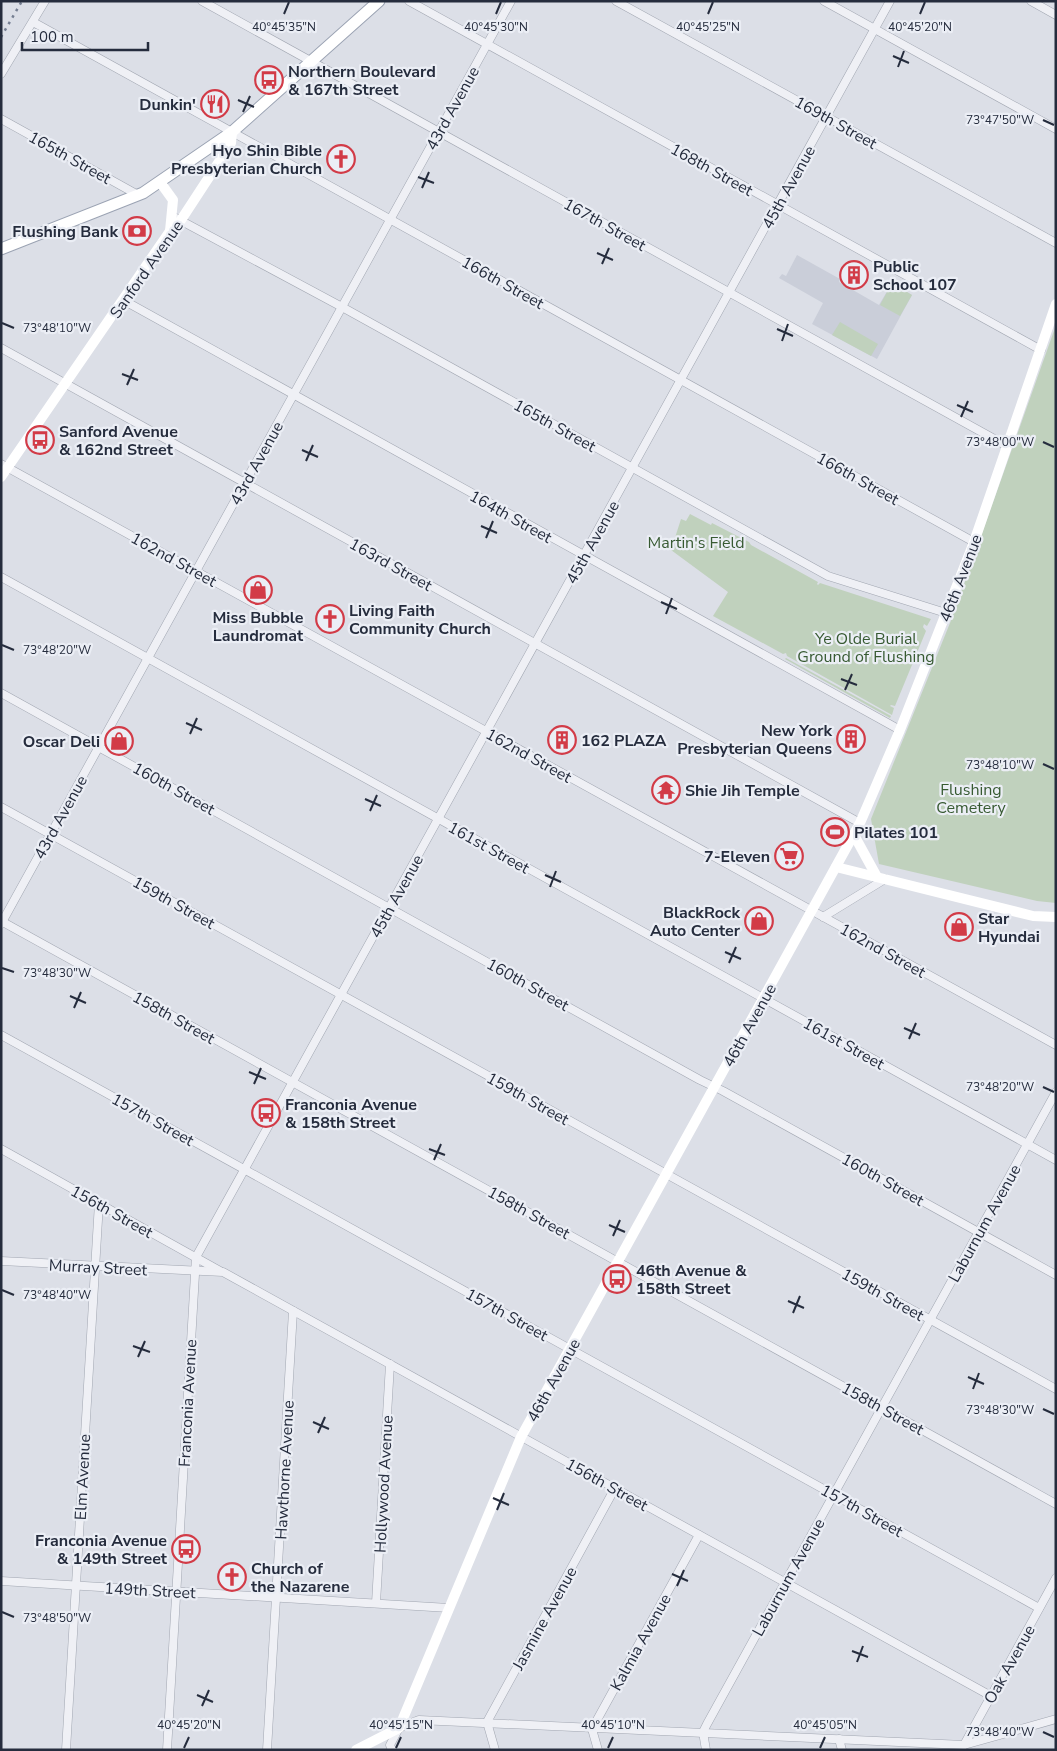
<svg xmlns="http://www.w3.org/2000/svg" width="1057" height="1751" font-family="'Nunito Sans',sans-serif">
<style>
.built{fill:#caced9}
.green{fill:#c0d1bd}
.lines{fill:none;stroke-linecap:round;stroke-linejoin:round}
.street-casing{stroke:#a1a6b1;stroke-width:9}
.primary-casing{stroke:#9ba3b3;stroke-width:13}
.street{stroke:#eff0f5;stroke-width:8}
.secondary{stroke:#fff;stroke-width:10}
.primary{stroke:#fff;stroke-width:11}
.rail{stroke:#757e91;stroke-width:2.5;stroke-dasharray:2.5 5;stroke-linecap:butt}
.ticks{fill:none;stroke:#252c3d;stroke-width:2}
.labels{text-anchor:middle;stroke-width:4.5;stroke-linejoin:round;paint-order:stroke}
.poi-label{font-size:16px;font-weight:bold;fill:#252c3d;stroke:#ebeef5;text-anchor:start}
.street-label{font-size:16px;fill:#252c3d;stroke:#ebeef5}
.park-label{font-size:16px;fill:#375a32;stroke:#ebeef5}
.ticks-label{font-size:12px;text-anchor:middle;fill:#252c3d;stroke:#ebeef5;stroke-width:4.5;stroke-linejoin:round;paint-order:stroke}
</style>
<rect width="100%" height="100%" fill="#dcdfe7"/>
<path class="built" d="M 797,255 L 840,279 L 839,282 L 879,305 L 892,283 L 912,295 L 877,359 L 812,324 L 823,303 L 779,278 L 782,274 L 786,276 Z"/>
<g class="green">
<path d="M 892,283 L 912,295 L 900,316 L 880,305 Z"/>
<path d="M 840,322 L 878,344 L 871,356 L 832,335 Z"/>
<path d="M 1056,325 L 1056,903 L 1037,901 L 879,864 L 871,819 L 952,618 Z"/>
<path d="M 690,514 L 711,525 L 712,523 L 749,542 L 751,545 L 818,582 L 817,584 L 818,585 L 820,583 L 931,619 L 927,626 L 924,624 L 923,627 L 926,631 L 895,706 L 891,705 L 890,706 L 894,708 L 892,715 L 787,656 L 786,653 L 783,654 L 713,616 L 728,592 L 671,550 L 681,519 L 686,521 Z"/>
<path d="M 786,658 L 891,716 L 890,718 L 785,659 Z"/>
</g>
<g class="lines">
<defs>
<g id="street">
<path d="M 202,1 L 1007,446"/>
<path d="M 409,1 L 1041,350"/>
<path d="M 616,1 L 1056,243"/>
<path d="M 824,1 L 1056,129"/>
<path d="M 1031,1 L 1056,15"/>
<path d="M 33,22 L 974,542"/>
<path d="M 1,74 L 45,1"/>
<path d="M 1,119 L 138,195"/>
<path d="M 176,218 L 342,307 L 828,576 L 946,613"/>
<path d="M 123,300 L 900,730"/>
<path d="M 1,348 L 860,823"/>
<path d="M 1,464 L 1056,1045"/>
<path d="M 1,577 L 1056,1160"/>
<path d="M 1,693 L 700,1080 L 723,1091 L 1056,1275"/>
<path d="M 1,807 L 1056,1389"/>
<path d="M 823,917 L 885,879"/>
<path d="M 1,921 L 1056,1504"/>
<path d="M 1,924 L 511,1"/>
<path d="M 1,1035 L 1039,1608"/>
<path d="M 1,1149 L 220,1271"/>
<path d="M 1,1261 L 223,1272 L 991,1696"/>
<path d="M 1,1581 L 449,1608"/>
<path d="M 376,1603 L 390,1364"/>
<path d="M 839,1739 L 842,1750"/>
<path d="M 964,1745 L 1056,1578"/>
<path d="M 66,1750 L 99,1203"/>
<path d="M 167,1750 L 196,1257 L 890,1"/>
<path d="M 267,1750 L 293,1311"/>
<path d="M 392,1750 L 390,1745 L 399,1728 L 419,1720 L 964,1745 L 1056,1719"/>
<path d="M 495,1750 L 487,1722 L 615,1488"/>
<path d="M 598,1750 L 592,1729 L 699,1535"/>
<path d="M 706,1750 L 703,1732 L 707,1724 L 1056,1092"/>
</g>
<path id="primary" d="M 1,249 L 143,193 L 232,132 L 379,1"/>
</defs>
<use href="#street" class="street-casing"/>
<use href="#primary" class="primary-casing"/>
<use href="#street" class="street"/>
<g class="secondary">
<path d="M 160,182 L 173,200 L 170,231"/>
<path d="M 1,477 L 170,231 L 181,220 L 215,168 L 231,143 L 232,132"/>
<path d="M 854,835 L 877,877"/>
<path d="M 836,867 L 1033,916 L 1056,917"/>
<path d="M 356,1750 L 399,1728 L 521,1437 L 860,823 L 900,730 L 974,542 L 1056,304"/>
</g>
<use href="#primary" class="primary"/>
<path class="rail" d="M 1,37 L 22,1"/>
</g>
<path class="ticks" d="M 284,14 L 289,2M 496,14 L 501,2M 708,14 L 713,2M 920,14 L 925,2M 893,56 L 909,63M 898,67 L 904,51M 238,100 L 254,107M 243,112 L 250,96M 1043,120 L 1054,125M 418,177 L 434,183M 422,188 L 429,172M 597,253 L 613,260M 602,264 L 609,248M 2,323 L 14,328M 777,329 L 793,336M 782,341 L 788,324M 122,374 L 138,380M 127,385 L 134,369M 957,405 L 973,412M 961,417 L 968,401M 1043,442 L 1054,447M 302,450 L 318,457M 306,461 L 313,445M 481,526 L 497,533M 486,538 L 493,521M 661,602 L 677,609M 666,614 L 672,598M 2,645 L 14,650M 841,679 L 857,685M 845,690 L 852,674M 186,723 L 202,730M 190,734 L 197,718M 1043,764 L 1054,769M 365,799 L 381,806M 370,811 L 377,795M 545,875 L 561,882M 550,887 L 556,871M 725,952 L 741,959M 729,963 L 736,947M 2,968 L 14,972M 70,996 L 86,1003M 74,1008 L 81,992M 904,1028 L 920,1035M 909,1039 L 916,1023M 249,1072 L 266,1079M 254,1084 L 261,1068M 1043,1087 L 1054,1092M 429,1149 L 445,1155M 434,1160 L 441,1144M 609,1225 L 625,1232M 613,1236 L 620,1220M 2,1290 L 14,1295M 788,1301 L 804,1308M 793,1313 L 800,1296M 133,1346 L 150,1352M 138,1357 L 145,1341M 968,1377 L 984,1384M 973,1389 L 979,1373M 1043,1409 L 1054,1414M 313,1422 L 329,1429M 318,1433 L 325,1417M 493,1498 L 509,1505M 497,1510 L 504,1493M 672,1574 L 688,1581M 677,1586 L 684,1570M 2,1612 L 14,1617M 852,1651 L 868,1657M 857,1662 L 863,1646M 197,1695 L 213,1702M 202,1706 L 209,1690M 1043,1732 L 1054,1737M 184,1748 L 189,1737M 396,1748 L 401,1737M 608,1748 L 613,1737M 820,1748 L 825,1737"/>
<defs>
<symbol id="bus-ring" viewBox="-11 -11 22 22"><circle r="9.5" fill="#ebeef5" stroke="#d23b47" stroke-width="1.5"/><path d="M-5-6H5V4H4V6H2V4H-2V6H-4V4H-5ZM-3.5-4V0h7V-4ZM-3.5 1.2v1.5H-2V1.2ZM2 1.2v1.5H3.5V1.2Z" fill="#d23b47"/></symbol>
<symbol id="restaurant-ring" viewBox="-11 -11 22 22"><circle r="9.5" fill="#ebeef5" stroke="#d23b47" stroke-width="1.5"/><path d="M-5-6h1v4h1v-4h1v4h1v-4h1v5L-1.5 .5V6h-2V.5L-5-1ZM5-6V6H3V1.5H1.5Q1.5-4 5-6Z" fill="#d23b47"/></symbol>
<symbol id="church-ring" viewBox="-11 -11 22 22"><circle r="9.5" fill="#ebeef5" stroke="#d23b47" stroke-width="1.5"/><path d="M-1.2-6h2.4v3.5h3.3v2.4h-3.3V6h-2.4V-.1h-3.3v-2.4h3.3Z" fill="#d23b47"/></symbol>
<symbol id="bank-ring" viewBox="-11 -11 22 22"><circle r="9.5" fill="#ebeef5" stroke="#d23b47" stroke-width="1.5"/><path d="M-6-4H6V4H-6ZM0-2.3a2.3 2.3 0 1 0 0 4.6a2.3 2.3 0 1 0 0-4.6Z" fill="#d23b47"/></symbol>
<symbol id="building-ring" viewBox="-11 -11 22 22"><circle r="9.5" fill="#ebeef5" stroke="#d23b47" stroke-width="1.5"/><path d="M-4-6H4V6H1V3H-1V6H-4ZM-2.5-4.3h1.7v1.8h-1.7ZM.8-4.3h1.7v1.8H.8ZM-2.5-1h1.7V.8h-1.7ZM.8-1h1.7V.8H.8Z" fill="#d23b47"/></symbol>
<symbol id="shop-ring" viewBox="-11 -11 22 22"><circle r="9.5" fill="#ebeef5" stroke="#d23b47" stroke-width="1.5"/><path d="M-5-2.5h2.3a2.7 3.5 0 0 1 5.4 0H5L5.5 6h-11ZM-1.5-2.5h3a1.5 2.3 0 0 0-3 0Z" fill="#d23b47"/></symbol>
<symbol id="temple-ring" viewBox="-11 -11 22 22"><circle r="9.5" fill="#ebeef5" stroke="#d23b47" stroke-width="1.5"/><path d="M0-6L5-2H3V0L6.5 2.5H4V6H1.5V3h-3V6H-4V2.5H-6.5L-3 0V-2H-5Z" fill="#d23b47"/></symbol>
<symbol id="stadium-ring" viewBox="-11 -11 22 22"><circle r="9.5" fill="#ebeef5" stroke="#d23b47" stroke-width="1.5"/><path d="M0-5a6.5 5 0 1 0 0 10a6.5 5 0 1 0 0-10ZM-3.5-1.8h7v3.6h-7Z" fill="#d23b47"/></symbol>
<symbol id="supermarket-ring" viewBox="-11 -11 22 22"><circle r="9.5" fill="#ebeef5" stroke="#d23b47" stroke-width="1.5"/><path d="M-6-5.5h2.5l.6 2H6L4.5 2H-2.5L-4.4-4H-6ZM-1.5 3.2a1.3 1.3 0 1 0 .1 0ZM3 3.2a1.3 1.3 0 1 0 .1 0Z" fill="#d23b47"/></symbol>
</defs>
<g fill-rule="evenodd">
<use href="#bus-ring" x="253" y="64" width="32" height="32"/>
<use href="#restaurant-ring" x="199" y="88" width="32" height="32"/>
<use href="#church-ring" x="325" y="143" width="32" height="32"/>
<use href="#bank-ring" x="121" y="215" width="32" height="32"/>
<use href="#building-ring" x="838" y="259" width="32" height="32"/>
<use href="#bus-ring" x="24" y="424" width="32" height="32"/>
<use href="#shop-ring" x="242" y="574" width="32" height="32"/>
<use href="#church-ring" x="314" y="603" width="32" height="32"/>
<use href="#building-ring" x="835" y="723" width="32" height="32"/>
<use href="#building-ring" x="546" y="724" width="32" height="32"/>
<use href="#shop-ring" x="103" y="725" width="32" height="32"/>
<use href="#temple-ring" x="650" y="774" width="32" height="32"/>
<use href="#stadium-ring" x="819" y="816" width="32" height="32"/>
<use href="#supermarket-ring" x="773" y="840" width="32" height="32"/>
<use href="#shop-ring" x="743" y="905" width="32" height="32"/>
<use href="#shop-ring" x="943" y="911" width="32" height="32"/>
<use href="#bus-ring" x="250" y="1097" width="32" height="32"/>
<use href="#bus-ring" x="601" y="1263" width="32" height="32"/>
<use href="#bus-ring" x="170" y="1533" width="32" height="32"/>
<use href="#church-ring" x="216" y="1561" width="32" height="32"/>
</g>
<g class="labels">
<g class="poi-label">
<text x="288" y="77">Northern Boulevard<tspan x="288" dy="18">&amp; 167th Street</tspan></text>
<text x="196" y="110" text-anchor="end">Dunkin'</text>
<text x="322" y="156" text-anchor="end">Hyo Shin Bible<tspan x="322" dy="18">Presbyterian Church</tspan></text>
<text x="118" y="237" text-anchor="end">Flushing Bank</text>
<text x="873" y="272">Public<tspan x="873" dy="18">School 107</tspan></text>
<text x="59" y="437">Sanford Avenue<tspan x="59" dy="18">&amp; 162nd Street</tspan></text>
<text x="349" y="616">Living Faith<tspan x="349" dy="18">Community Church</tspan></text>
<text x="258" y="623" text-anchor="middle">Miss Bubble<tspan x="258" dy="18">Laundromat</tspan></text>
<text x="832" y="736" text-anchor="end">New York<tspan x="832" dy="18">Presbyterian Queens</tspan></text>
<text x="581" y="746">162 PLAZA</text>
<text x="100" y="747" text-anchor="end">Oscar Deli</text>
<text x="685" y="796">Shie Jih Temple</text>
<text x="854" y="838">Pilates 101</text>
<text x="770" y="862" text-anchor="end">7-Eleven</text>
<text x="740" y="918" text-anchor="end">BlackRock<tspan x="740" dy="18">Auto Center</tspan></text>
<text x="978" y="924">Star<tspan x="978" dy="18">Hyundai</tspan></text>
<text x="285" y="1110">Franconia Avenue<tspan x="285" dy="18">&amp; 158th Street</tspan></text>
<text x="636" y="1276">46th Avenue &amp;<tspan x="636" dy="18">158th Street</tspan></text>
<text x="167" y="1546" text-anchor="end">Franconia Avenue<tspan x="167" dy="18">&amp; 149th Street</tspan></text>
<text x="251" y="1574">Church of<tspan x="251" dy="18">the Nazarene</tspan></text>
</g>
<g class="street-label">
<text transform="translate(452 108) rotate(-61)" y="6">43rd Avenue</text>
<text transform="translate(836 122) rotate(29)" y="6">169th Street</text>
<text transform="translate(70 157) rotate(29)" y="6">165th Street</text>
<text transform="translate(712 169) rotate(29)" y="6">168th Street</text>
<text transform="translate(788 187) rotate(-61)" y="6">45th Avenue</text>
<text transform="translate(605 224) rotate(29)" y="6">167th Street</text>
<text transform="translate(146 269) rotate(-55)" y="6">Sanford Avenue</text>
<text transform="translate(503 282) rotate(29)" y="6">166th Street</text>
<text transform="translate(555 425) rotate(29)" y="6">165th Street</text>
<text transform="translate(256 463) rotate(-61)" y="6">43rd Avenue</text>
<text transform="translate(858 478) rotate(29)" y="6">166th Street</text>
<text transform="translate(511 516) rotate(29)" y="6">164th Street</text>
<text transform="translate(592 542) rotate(-61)" y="6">45th Avenue</text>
<text transform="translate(174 559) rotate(29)" y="6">162nd Street</text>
<text transform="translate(391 564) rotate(29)" y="6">163rd Street</text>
<text transform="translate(960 578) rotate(-69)" y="6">46th Avenue</text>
<text transform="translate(529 755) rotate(29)" y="6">162nd Street</text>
<text transform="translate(174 788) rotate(29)" y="6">160th Street</text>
<text transform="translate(60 817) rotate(-61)" y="6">43rd Avenue</text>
<text transform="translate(489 847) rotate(29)" y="6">161st Street</text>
<text transform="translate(396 896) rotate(-61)" y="6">45th Avenue</text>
<text transform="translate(174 902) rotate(29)" y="6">159th Street</text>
<text transform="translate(883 950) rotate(29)" y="6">162nd Street</text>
<text transform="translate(528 984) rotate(29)" y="6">160th Street</text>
<text transform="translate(174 1017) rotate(29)" y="6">158th Street</text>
<text transform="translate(749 1025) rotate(-61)" y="6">46th Avenue</text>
<text transform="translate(844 1043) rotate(29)" y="6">161st Street</text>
<text transform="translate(528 1098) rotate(29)" y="6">159th Street</text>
<text transform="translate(153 1119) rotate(29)" y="6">157th Street</text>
<text transform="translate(883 1179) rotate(29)" y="6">160th Street</text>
<text transform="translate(112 1211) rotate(29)" y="6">156th Street</text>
<text transform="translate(529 1212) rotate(29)" y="6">158th Street</text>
<text transform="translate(984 1223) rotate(-61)" y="6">Laburnum Avenue</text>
<text transform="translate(98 1267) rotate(3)" y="6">Murray Street</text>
<text transform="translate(883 1294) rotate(29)" y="6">159th Street</text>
<text transform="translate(507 1314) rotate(29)" y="6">157th Street</text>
<text transform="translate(553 1380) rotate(-61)" y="6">46th Avenue</text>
<text transform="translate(187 1403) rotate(-87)" y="6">Franconia Avenue</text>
<text transform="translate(883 1408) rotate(29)" y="6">158th Street</text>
<text transform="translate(284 1470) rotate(-87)" y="6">Hawthorne Avenue</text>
<text transform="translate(82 1477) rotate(-87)" y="6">Elm Avenue</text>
<text transform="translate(383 1484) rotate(-87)" y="6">Hollywood Avenue</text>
<text transform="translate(607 1484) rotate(29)" y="6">156th Street</text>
<text transform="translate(862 1510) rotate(29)" y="6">157th Street</text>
<text transform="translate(788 1577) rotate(-61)" y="6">Laburnum Avenue</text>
<text transform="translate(150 1590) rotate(3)" y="6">149th Street</text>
<text transform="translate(544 1618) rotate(-61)" y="6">Jasmine Avenue</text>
<text transform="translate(640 1642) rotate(-61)" y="6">Kalmia Avenue</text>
<text transform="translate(1009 1664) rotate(-61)" y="6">Oak Avenue</text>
</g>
<g class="park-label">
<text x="696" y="548">Martin's Field</text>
<text x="866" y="644">Ye Olde Burial<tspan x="866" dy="18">Ground of Flushing</tspan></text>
<text x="971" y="795">Flushing<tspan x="971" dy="18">Cemetery</tspan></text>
</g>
</g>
<g class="ticks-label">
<text x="284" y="31">40°45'35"N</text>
<text x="496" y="31">40°45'30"N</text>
<text x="708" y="31">40°45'25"N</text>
<text x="920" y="31">40°45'20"N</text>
<text x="1000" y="124">73°47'50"W</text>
<text x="57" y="332">73°48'10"W</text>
<text x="1000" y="446">73°48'00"W</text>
<text x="57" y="654">73°48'20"W</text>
<text x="1000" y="769">73°48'10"W</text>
<text x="57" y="977">73°48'30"W</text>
<text x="1000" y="1091">73°48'20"W</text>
<text x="57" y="1299">73°48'40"W</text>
<text x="1000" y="1414">73°48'30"W</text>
<text x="57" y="1622">73°48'50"W</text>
<text x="189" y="1729">40°45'20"N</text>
<text x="401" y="1729">40°45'15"N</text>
<text x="613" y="1729">40°45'10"N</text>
<text x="825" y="1729">40°45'05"N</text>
<text x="1000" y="1736">73°48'40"W</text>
</g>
<rect width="1057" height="1751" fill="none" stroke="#252c3d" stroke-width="5"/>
<path d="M22 42v8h126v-8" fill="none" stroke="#252c3d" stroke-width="2.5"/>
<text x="30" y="42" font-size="15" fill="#252c3d" stroke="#ebeef5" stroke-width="4" paint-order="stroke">100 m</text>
</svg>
